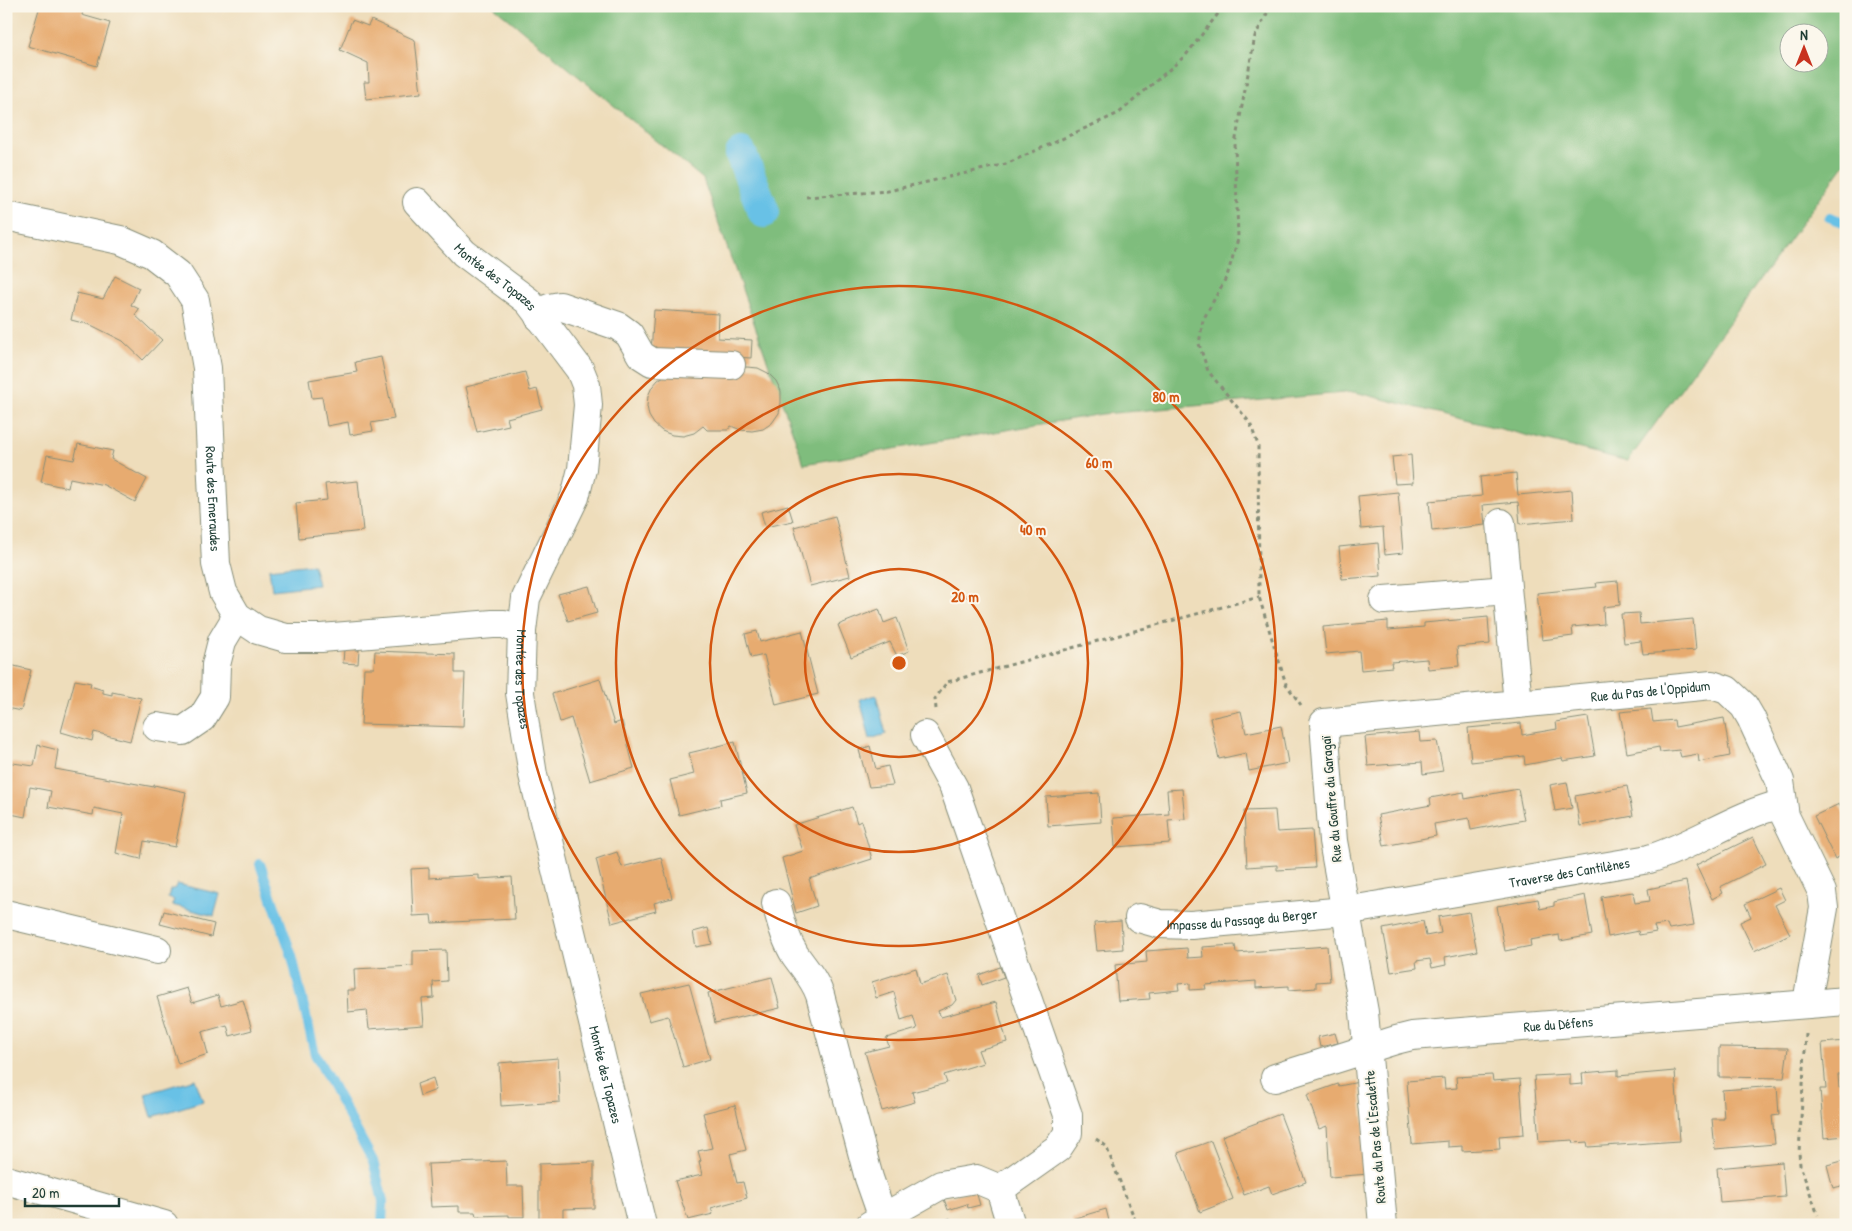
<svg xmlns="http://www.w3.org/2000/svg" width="1852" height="1231" font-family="'Patrick Hand',sans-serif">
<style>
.forest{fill:#7fbd7d;stroke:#4f7d58;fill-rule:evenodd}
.water{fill:#68c1e6;stroke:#447f8d}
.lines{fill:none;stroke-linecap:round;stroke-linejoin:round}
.stream{stroke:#68c1e6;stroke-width:10}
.canal{stroke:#68c1e6;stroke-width:32}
.building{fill:#e7ab6f}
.minor-casing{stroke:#868d78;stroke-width:30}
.path{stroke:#868d78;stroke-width:3;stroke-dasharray:4 4;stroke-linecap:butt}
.minor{stroke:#fff;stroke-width:28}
.ring{fill:none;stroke:#d45610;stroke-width:2.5}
.labels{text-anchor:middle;stroke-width:4;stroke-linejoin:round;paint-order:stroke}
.street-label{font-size:14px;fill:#1f3d34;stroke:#fbf7ec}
.centre{fill:#d45610;stroke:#fbf7ec;stroke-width:2.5}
.ring-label{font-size:15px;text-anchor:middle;font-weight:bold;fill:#d45610;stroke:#fbf7ec;stroke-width:4;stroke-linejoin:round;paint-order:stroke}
</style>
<rect width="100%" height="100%" fill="#fbf7ec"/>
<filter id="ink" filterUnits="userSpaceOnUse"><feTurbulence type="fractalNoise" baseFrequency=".02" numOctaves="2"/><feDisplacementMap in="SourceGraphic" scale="10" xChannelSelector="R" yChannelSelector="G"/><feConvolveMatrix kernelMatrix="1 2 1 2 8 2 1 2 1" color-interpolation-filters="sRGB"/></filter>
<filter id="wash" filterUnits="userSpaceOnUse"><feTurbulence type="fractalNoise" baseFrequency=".0096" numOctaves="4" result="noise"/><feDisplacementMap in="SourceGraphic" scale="20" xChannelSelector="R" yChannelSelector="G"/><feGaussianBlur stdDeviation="1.12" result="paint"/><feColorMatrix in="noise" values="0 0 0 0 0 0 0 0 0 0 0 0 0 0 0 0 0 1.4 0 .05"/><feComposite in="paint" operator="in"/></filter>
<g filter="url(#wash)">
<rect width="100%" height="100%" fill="#edb"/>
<path class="forest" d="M 493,6 L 1846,6 L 1846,162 L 1628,461 L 1355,392 L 1102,414 L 804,464 L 703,179 ZM 1790,32 L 1820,32 L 1820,62 L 1790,62 Z"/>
<g class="water">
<path d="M 313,564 L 318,585 L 272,590 L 269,569 Z"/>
<path d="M 876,695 L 886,734 L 870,739 L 860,699 Z"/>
<path d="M 177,884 L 220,894 L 214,916 L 172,905 L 174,900 L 168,898 L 170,890 L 175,888 Z"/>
<path d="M 195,1079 L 203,1101 L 152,1117 L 145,1094 Z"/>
</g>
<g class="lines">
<g class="stream">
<path d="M 1829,217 L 1846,223"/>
<path d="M 260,864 L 292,956 L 315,1054 L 373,1161 L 383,1201 L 382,1225"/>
</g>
<path class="canal" d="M 741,154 L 764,212"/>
</g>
<g id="blocks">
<g class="building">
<path d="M 40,6 L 84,6 L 82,15 L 110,23 L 97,66 L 28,46 Z"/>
<path d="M 352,20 L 368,26 L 371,20 L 415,40 L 421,93 L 366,99 L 364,82 L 369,82 L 368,63 L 340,50 Z"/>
<path d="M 115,276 L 139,288 L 131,305 L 139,309 L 135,315 L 162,340 L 143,360 L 123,341 L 91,325 L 71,320 L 77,293 L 103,299 Z"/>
<path d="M 654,310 L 719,314 L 718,338 L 752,340 L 751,358 L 651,352 Z"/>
<path d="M 381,357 L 394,419 L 371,423 L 373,431 L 350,435 L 348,422 L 327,426 L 322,397 L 312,398 L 309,380 L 357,372 L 355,362 Z"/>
<path d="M 747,367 L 758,368 L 768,373 L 776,381 L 781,391 L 781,403 L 779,413 L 772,423 L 763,429 L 752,431 L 741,430 L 731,426 L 728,430 L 707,430 L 703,426 L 694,433 L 683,436 L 672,435 L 662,431 L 654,424 L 649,416 L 647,406 L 648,396 L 652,387 L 658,380 L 667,374 Z"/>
<path d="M 525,372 L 530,391 L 537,389 L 542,409 L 507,418 L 509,425 L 477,432 L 466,387 Z"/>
<path d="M 78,444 L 113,451 L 111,459 L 147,479 L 135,502 L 104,485 L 70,478 L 68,488 L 41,482 L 47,455 L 74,460 Z"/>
<path d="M 1411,455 L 1413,483 L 1395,484 L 1392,457 Z"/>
<path d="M 1516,473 L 1518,495 L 1572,490 L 1574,519 L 1520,524 L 1518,502 L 1483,505 L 1485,525 L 1432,531 L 1429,501 L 1482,496 L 1480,477 Z"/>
<path d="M 358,481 L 363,531 L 299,538 L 296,503 L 327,500 L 325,484 Z"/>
<path d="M 1398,492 L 1403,553 L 1385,555 L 1383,527 L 1361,529 L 1358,496 Z"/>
<path d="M 788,505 L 793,521 L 765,527 L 761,512 Z"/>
<path d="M 835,516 L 850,576 L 810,586 L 794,527 Z"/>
<path d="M 1378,543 L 1381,576 L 1342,579 L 1339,547 Z"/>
<path d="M 1618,581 L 1620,605 L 1603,607 L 1604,624 L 1572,627 L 1573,636 L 1542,640 L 1537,593 L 1597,587 L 1596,583 Z"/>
<path d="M 589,586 L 597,613 L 568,621 L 558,594 Z"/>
<path d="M 879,609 L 884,623 L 897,618 L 909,651 L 897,656 L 890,642 L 851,657 L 838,625 Z"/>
<path d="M 1639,613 L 1640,624 L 1693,619 L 1696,650 L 1643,654 L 1641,641 L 1624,643 L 1621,614 Z"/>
<path d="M 1488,617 L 1490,644 L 1457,647 L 1459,666 L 1428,669 L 1427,659 L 1391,662 L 1392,667 L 1361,670 L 1359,651 L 1326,654 L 1323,627 L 1388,621 L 1388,630 L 1424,627 L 1424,623 Z"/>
<path d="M 757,631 L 760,642 L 802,631 L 818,694 L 776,705 L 764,655 L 751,658 L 745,634 Z"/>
<path d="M 344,649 L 359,650 L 358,664 L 343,663 Z"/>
<path d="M 375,651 L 455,654 L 455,673 L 465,673 L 463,727 L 361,724 L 364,668 L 374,668 Z"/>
<path d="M 6,664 L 31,670 L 21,711 L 6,708 Z"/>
<path d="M 600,679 L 614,724 L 622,721 L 634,768 L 590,781 L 571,718 L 560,722 L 552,694 Z"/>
<path d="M 75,680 L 91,683 L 90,686 L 103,690 L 103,693 L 112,695 L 112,692 L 141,698 L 130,741 L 94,732 L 92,741 L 61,732 Z"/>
<path d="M 1651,709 L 1653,722 L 1674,720 L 1675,727 L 1724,718 L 1730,756 L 1699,762 L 1698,754 L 1681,757 L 1679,750 L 1660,752 L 1659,747 L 1627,753 L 1620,712 Z"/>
<path d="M 1241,711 L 1246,733 L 1281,726 L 1288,763 L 1249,771 L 1246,753 L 1219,759 L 1210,718 Z"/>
<path d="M 1588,717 L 1595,756 L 1563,761 L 1562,758 L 1525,765 L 1524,756 L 1471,762 L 1468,728 L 1521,723 L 1522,735 L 1557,729 L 1556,722 Z"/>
<path d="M 1419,732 L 1420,742 L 1437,741 L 1443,771 L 1423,774 L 1422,762 L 1368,766 L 1365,737 Z"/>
<path d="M 735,742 L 747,793 L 720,799 L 721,805 L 679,815 L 670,780 L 694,774 L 689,753 Z"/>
<path d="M 38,745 L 58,750 L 55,769 L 154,787 L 154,785 L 186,792 L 175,847 L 144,841 L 141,859 L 116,853 L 123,814 L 94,808 L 93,815 L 48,807 L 51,791 L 30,787 L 25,817 L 6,813 L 6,762 L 34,766 Z"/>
<path d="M 870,746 L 876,769 L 888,766 L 893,785 L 869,787 L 859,750 Z"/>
<path d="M 1567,782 L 1572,808 L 1555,811 L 1550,785 Z"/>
<path d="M 1627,786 L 1633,816 L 1580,826 L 1575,796 Z"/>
<path d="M 1182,789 L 1185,819 L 1168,820 L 1170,843 L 1115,847 L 1113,818 L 1169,814 L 1167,790 Z"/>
<path d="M 1518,789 L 1524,820 L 1471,830 L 1469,818 L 1434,824 L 1436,836 L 1384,846 L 1378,815 L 1431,805 L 1430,798 L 1464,792 L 1465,799 Z"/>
<path d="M 1099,793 L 1101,822 L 1048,826 L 1046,797 Z"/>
<path d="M 1839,804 L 1846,817 L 1846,853 L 1835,859 L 1814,816 Z"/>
<path d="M 852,807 L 857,823 L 861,821 L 872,859 L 809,879 L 817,906 L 796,913 L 782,858 L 803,851 L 794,825 Z"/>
<path d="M 1275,810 L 1277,832 L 1312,830 L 1315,868 L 1277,870 L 1277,865 L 1247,867 L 1244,811 Z"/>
<path d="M 1753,837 L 1766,864 L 1720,887 L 1723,893 L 1712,899 L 1696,865 Z"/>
<path d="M 617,852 L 622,867 L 661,857 L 672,898 L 654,903 L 656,911 L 612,923 L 596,859 Z"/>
<path d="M 429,868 L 429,878 L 479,875 L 479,879 L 512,877 L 515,919 L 432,923 L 431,915 L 413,916 L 411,869 Z"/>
<path d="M 1686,881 L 1694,925 L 1669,929 L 1667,924 L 1654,926 L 1656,932 L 1639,935 L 1638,931 L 1608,937 L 1601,897 L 1633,892 L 1635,903 L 1650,901 L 1648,889 Z"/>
<path d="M 1779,888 L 1785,900 L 1775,905 L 1790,934 L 1754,951 L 1740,922 L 1751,917 L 1745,904 Z"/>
<path d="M 1585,895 L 1592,935 L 1560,941 L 1559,935 L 1530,940 L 1531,946 L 1505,951 L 1497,906 L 1538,899 L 1540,909 L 1554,906 L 1554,902 Z"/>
<path d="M 164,911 L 214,924 L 211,937 L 160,924 Z"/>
<path d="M 1469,912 L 1477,951 L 1445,957 L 1446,965 L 1432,968 L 1430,959 L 1416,961 L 1417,968 L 1391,972 L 1383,929 L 1423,921 L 1426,936 L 1441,933 L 1438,917 Z"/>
<path d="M 1121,921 L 1123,949 L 1097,951 L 1094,923 Z"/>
<path d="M 708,928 L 712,944 L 696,947 L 693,932 Z"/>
<path d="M 1235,945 L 1236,953 L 1327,946 L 1330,981 L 1316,982 L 1316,988 L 1289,990 L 1289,986 L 1256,988 L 1256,981 L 1205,985 L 1206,989 L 1190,990 L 1190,983 L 1178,984 L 1179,990 L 1149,993 L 1150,999 L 1118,1001 L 1115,965 L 1147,962 L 1146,951 L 1187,948 L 1188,958 L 1203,957 L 1202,947 Z"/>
<path d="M 446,950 L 447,981 L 433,982 L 434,998 L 422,999 L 424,1025 L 369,1029 L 367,1010 L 348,1012 L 347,990 L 355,990 L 354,969 L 413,966 L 413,951 Z"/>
<path d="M 1000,967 L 1004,977 L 982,985 L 979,975 Z"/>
<path d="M 916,968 L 920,984 L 948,975 L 956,1000 L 952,1005 L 938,1011 L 941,1017 L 996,1002 L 1007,1042 L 978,1050 L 983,1063 L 944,1075 L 947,1083 L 912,1092 L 915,1102 L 882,1111 L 865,1052 L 889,1046 L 886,1038 L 917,1029 L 913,1016 L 901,1020 L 894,992 L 876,998 L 872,982 Z"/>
<path d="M 772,977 L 780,1008 L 715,1023 L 708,993 Z"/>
<path d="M 689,983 L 710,1059 L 683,1067 L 668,1016 L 649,1021 L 641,994 Z"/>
<path d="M 187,988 L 192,1003 L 218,995 L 221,1006 L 243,1000 L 252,1030 L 230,1036 L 227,1025 L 202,1032 L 208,1054 L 178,1064 L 157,997 Z"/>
<path d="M 1335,1033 L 1338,1043 L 1320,1047 L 1318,1037 Z"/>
<path d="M 1846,1041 L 1846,1074 L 1838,1075 L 1839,1088 L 1846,1087 L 1846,1136 L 1824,1138 L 1820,1089 L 1826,1089 L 1822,1043 Z"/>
<path d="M 1719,1047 L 1788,1048 L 1784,1078 L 1719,1077 Z"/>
<path d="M 558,1058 L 560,1102 L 501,1106 L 499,1063 Z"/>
<path d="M 1618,1070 L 1618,1076 L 1675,1071 L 1680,1141 L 1588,1147 L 1587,1142 L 1574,1143 L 1573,1140 L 1539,1142 L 1534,1076 L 1570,1074 L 1570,1085 L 1583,1084 L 1582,1073 Z"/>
<path d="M 1492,1075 L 1493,1081 L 1520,1079 L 1524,1134 L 1499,1136 L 1500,1149 L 1462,1151 L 1462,1146 L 1448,1147 L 1448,1141 L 1412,1144 L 1407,1081 L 1444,1078 L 1445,1089 L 1457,1088 L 1456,1077 Z"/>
<path d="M 433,1078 L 436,1090 L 420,1096 L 417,1084 Z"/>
<path d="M 1359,1082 L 1369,1174 L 1330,1177 L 1327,1126 L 1319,1129 L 1307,1095 L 1338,1084 L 1339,1086 Z"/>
<path d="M 1777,1086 L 1779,1115 L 1772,1116 L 1775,1144 L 1715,1149 L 1712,1119 L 1724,1119 L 1722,1090 Z"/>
<path d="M 735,1105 L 746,1150 L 730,1154 L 737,1183 L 743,1182 L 747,1198 L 711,1208 L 713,1214 L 688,1220 L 675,1181 L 702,1175 L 699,1162 L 701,1161 L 698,1151 L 712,1148 L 703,1113 Z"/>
<path d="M 1280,1114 L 1306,1182 L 1272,1194 L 1269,1186 L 1244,1195 L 1222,1136 Z"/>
<path d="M 1211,1141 L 1233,1199 L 1200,1212 L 1178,1153 Z"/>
<path d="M 1846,1160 L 1846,1185 L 1833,1188 L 1827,1165 Z"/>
<path d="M 506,1161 L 507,1186 L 523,1186 L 524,1217 L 509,1217 L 509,1215 L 476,1216 L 475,1212 L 459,1212 L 459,1206 L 431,1207 L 428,1164 Z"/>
<path d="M 594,1162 L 594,1208 L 563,1209 L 563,1221 L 539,1221 L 539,1164 Z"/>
<path d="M 1782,1162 L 1785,1197 L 1720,1202 L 1717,1168 Z"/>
<path d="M 975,1188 L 980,1205 L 968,1208 L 967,1204 L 948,1210 L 944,1199 Z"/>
<path d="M 1106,1209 L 1110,1225 L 1073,1225 L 1072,1219 Z"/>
<path d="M 950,1218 L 953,1225 L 932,1225 Z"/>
</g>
</g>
</g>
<g filter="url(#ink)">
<use href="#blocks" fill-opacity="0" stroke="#868d78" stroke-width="1"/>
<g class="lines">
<defs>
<g id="minor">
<path id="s1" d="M 417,202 L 464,253 L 528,301 L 580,370 L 586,385 L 588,405 L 582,469 L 575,497 L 526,598 L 522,631 L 520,693 L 533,775 L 642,1225"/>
<path id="s2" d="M 6,216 L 120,240 L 152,254 L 178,274 L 195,300 L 207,368 L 216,564 L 223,592 L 237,616 L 258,630 L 286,638 L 321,638 L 493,624 L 504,624 L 522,631"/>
<path d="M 539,317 L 549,308 L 560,306 L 618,326 L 629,334 L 641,355 L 652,362 L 731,365"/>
<path d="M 1501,523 L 1518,704"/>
<path d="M 1384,600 L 1507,590"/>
<path d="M 157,727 L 183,731 L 202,718 L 215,697 L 216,665 L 222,641 L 237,616"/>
<path d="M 925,735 L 954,788 L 1068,1115 L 1068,1133 L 1058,1148 L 1000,1189"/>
<path d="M 776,903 C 781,921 785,939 795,955 C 804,968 815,980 820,995 L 869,1178 L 883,1218"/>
<path d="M 6,914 L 157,950"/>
<path id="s3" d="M 1139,918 L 1160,924 L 1191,925 L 1345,911 L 1649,859 C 1696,845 1736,814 1783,804"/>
<path id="s4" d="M 1275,1078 L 1396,1040 L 1412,1036 L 1846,1001"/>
<path d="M 6,1180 L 164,1225"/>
<path d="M 870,1225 L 941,1185 L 976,1179 L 1000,1189 L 1011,1225"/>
<path id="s5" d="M 1383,1225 L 1364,1012 L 1333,841 L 1324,723 L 1712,685 L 1727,690 L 1744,706 L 1751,718 L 1780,781 L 1785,816 L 1822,892 L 1824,908 L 1809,991 L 1808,1004"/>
</g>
</defs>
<use href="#minor" class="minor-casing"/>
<g class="path">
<path d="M 1271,6 L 1255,36 L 1235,144 L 1238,239 L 1227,276 L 1203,320 L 1199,344 L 1208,371 L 1250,423 L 1258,445 L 1259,597 L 1286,684 L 1301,705"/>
<path d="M 806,197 L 888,191 L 1006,164 L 1119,113 L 1186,55 L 1224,6"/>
<path d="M 936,709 L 935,699 L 947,682 L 1259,597"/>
<path d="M 1806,1034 L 1799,1152 L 1800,1165 L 1818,1215"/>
<path d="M 1096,1139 L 1106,1146 L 1137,1225"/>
</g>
<use href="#minor" class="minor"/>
</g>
</g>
<g class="ring">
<circle cx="899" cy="663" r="94"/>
<circle cx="899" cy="663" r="189"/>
<circle cx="899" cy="663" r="283"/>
<circle cx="899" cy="663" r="377"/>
</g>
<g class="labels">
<g class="street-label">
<text dy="5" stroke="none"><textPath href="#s1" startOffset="109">Montée des Topazes</textPath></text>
<text dy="5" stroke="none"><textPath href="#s2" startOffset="415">Route des Emeraudes</textPath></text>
<text dy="5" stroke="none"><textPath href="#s1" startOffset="559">Montée des Topazes</textPath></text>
<text dy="5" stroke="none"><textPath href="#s5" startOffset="834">Rue du Pas de l'Oppidum</textPath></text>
<text transform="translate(1331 799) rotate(-95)" y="5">Rue du Gouffre du Garagaï</text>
<text dy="5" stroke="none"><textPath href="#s3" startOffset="435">Traverse des Cantilènes</textPath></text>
<text dy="5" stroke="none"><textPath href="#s3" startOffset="104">Impasse du Passage du Berger</textPath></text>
<text dy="5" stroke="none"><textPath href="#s4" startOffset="290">Rue du Défens</textPath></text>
<text dy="5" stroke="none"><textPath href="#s1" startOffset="964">Montée des Topazes</textPath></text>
<text transform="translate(1375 1137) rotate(-95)" y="5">Route du Pas de l'Escalette</text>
</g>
</g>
<circle cx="899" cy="663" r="8" class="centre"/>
<g class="ring-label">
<text x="1166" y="402">80 m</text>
<text x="1099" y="468">60 m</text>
<text x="1033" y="535">40 m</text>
<text x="965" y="602">20 m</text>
</g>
<rect width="1852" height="1231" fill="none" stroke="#fbf7ec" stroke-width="25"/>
<g transform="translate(1804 48)"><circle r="24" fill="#fbf7ec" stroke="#a3ada2"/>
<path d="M0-4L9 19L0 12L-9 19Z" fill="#c8321e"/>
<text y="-8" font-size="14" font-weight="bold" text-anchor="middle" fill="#1f3d34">N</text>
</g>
<path d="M25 1198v8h94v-8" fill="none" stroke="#1f3d34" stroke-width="2.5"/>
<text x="32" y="1198" font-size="15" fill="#1f3d34" stroke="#fbf7ec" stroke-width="4" paint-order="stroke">20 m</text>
</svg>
